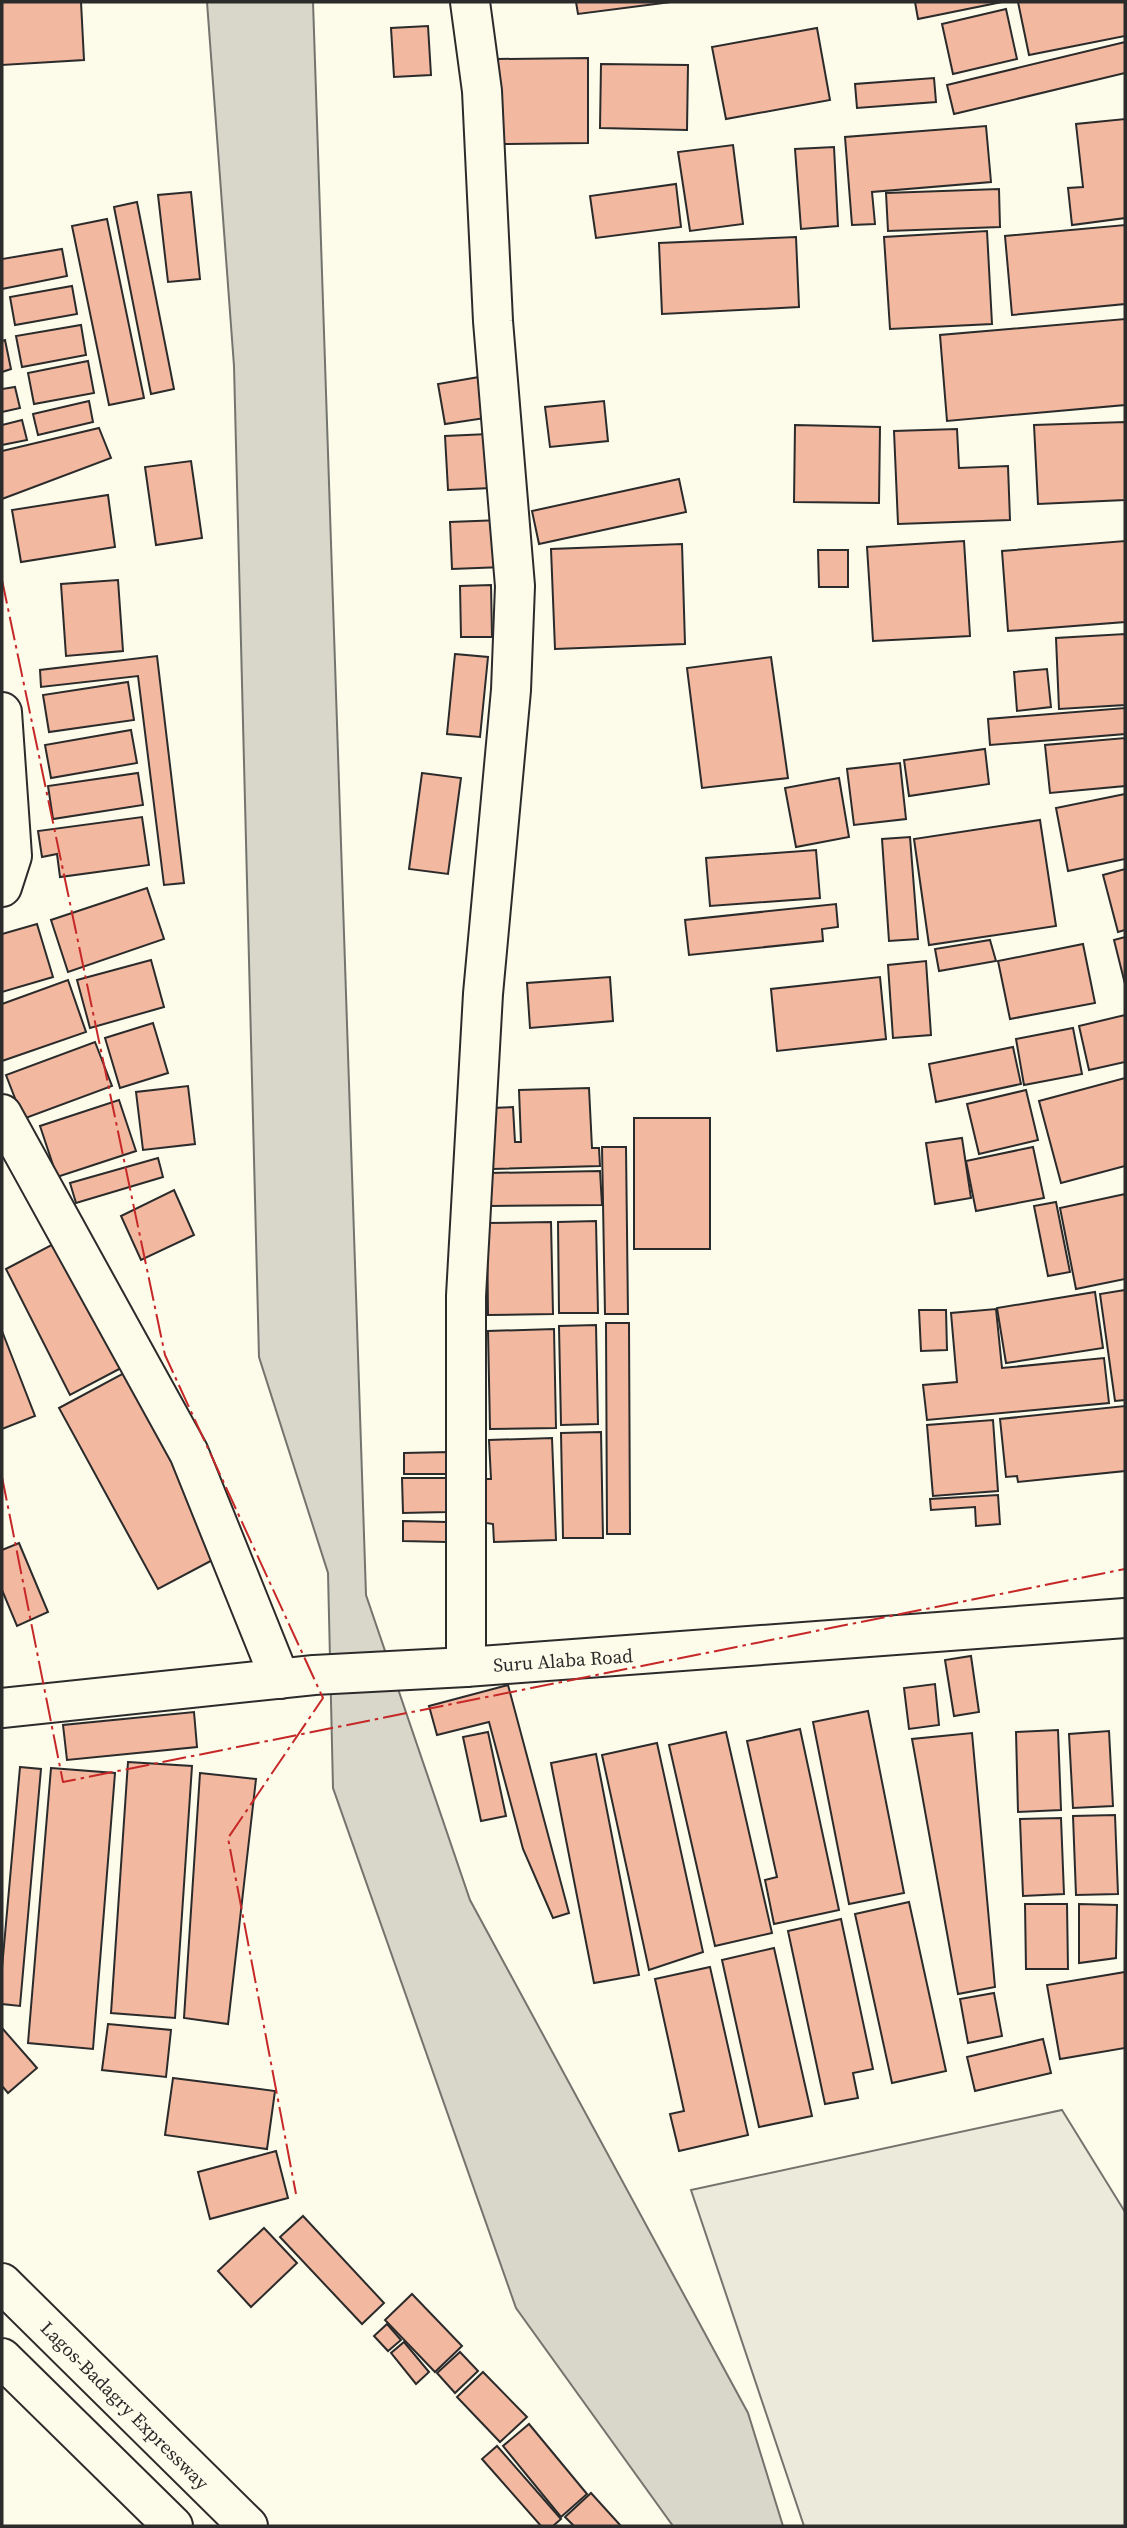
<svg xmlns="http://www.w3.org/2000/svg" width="1127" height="2528" font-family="'Source Serif 4',serif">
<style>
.green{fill:#ecebdb;stroke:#74746e;stroke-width:2}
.water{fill:#d8d7c9;stroke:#74746e;stroke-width:2}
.building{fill:#f2b8a0;stroke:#2b2b2b;stroke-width:2}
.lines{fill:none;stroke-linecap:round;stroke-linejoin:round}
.minor-casing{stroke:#2b2b2b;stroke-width:42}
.major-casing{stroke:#2b2b2b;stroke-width:42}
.highway-casing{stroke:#2b2b2b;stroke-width:42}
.minor{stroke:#fdfbea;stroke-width:38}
.major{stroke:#fdfbea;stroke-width:38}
.highway{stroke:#fdfbea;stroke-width:38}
.power{stroke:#c62828;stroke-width:2;stroke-dasharray:24 5 3.5 5;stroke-linecap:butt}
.labels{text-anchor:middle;stroke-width:5;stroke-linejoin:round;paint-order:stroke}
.street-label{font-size:19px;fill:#2b2b2b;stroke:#fdfbea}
</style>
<rect width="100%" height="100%" fill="#fdfbea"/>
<path class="green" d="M 1062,2110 L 1125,2212 L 1125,2526 L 804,2526 L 691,2190 Z"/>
<path class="water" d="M 207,2 L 313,2 L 366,1595 L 470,1900 L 748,2413 L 783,2526 L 673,2526 L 516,2308 L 333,1788 L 328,1573 L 259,1357 L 234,366 Z"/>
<g class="building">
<path d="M 2,2 L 81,2 L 84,60 L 2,65 Z"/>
<path d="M 576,2 L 671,2 L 578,14 Z"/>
<path d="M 915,2 L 1002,2 L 918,19 Z"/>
<path d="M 1018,2 L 1125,2 L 1125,36 L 1029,55 Z"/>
<path d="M 1006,9 L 1017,59 L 953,74 L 942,24 Z"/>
<path d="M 428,26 L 431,75 L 394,77 L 391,28 Z"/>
<path d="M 817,28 L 830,100 L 726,119 L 712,47 Z"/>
<path d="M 1125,42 L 1125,73 L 954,114 L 947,85 Z"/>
<path d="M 588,58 L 588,143 L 499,144 L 498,59 Z"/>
<path d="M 601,64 L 688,65 L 687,130 L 600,128 Z"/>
<path d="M 934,78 L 936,102 L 857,108 L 855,84 Z"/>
<path d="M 1125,119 L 1125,218 L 1072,225 L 1068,188 L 1083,187 L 1076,124 Z"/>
<path d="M 986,126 L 991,182 L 872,192 L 875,224 L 852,225 L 845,137 Z"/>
<path d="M 733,145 L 743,224 L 690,231 L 678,152 Z"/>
<path d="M 834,147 L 838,226 L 801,229 L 795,149 Z"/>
<path d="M 676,184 L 681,227 L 596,238 L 590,196 Z"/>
<path d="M 999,189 L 1000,227 L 888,231 L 886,193 Z"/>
<path d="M 191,192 L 200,279 L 168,282 L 158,195 Z"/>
<path d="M 137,202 L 174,389 L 151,394 L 114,207 Z"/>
<path d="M 107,219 L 144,398 L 109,405 L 72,226 Z"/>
<path d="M 1125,225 L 1125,304 L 1012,315 L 1005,236 Z"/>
<path d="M 987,231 L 992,324 L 890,329 L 884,237 Z"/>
<path d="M 796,237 L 799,307 L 662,314 L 659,243 Z"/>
<path d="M 62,249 L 67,276 L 2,289 L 2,259 Z"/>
<path d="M 72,286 L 77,314 L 15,325 L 10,297 Z"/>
<path d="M 1125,319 L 1125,405 L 947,421 L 940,335 Z"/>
<path d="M 81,325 L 86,355 L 22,367 L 16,336 Z"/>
<path d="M 5,340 L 11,369 L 2,372 L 2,341 Z"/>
<path d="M 88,361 L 94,393 L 34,404 L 28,373 Z"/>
<path d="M 485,376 L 492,417 L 445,424 L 438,384 Z"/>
<path d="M 15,387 L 20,408 L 2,412 L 2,389 Z"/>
<path d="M 89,401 L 93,422 L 38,435 L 33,414 Z"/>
<path d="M 604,401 L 608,441 L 550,447 L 545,407 Z"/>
<path d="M 22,420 L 27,440 L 2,445 L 2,425 Z"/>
<path d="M 1125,422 L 1125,500 L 1038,504 L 1034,425 Z"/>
<path d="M 795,425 L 880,427 L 879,503 L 794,502 Z"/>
<path d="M 99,428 L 111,458 L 2,499 L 2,451 Z"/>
<path d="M 957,429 L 959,468 L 1008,466 L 1010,520 L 898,524 L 894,431 Z"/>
<path d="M 488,434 L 491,488 L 448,490 L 445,436 Z"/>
<path d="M 191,461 L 202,538 L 156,545 L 145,467 Z"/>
<path d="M 679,479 L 686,512 L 539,544 L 532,511 Z"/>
<path d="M 108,495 L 115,547 L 21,562 L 12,510 Z"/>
<path d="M 501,520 L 503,567 L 452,569 L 450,522 Z"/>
<path d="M 964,541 L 970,636 L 873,641 L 867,547 Z"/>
<path d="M 1125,541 L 1125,622 L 1008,631 L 1002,551 Z"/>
<path d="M 682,544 L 685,644 L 555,649 L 551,549 Z"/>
<path d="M 818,550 L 848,550 L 848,587 L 819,587 Z"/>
<path d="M 118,580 L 123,651 L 66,656 L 61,584 Z"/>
<path d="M 491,585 L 492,637 L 461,637 L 460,586 Z"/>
<path d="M 1125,634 L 1125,705 L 1059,709 L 1056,638 Z"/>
<path d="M 455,654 L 488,657 L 480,737 L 447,734 Z"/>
<path d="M 157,656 L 184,883 L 164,885 L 138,676 L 41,687 L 40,670 Z"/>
<path d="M 771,657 L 788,778 L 702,788 L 687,668 Z"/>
<path d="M 1047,669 L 1051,707 L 1017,711 L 1014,672 Z"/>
<path d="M 128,682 L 134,720 L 49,732 L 43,695 Z"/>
<path d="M 1125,708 L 1125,734 L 990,745 L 988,719 Z"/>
<path d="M 131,730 L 137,763 L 51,778 L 45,745 Z"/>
<path d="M 1125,738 L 1125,786 L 1050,793 L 1045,745 Z"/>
<path d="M 985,749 L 989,784 L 909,796 L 904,760 Z"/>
<path d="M 900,763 L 906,819 L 854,825 L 847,769 Z"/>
<path d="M 138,773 L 143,805 L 53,819 L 48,786 Z"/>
<path d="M 422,773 L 461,778 L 448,874 L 409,869 Z"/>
<path d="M 839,778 L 849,837 L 796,847 L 785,788 Z"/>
<path d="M 1125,794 L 1125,859 L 1068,871 L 1056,808 Z"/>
<path d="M 142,817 L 149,865 L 60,877 L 57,854 L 42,857 L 38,831 Z"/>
<path d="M 1040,820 L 1056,926 L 929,945 L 914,839 Z"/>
<path d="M 910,837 L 918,939 L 889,941 L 882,839 Z"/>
<path d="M 816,850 L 820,898 L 710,906 L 706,858 Z"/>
<path d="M 1125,869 L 1125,930 L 1118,932 L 1103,875 Z"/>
<path d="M 147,888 L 164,939 L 68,972 L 51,920 Z"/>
<path d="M 836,904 L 838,927 L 822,929 L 823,941 L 689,955 L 685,920 Z"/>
<path d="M 37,924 L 53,977 L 2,992 L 2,934 Z"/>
<path d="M 1125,937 L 1125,984 L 1114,940 Z"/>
<path d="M 990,940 L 996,961 L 939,971 L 935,949 Z"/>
<path d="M 1083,944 L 1095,1003 L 1010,1019 L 998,961 Z"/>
<path d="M 151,960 L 164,1007 L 90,1028 L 77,980 Z"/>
<path d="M 926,961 L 931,1035 L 893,1038 L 888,965 Z"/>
<path d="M 610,977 L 613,1021 L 530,1028 L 527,983 Z"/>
<path d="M 880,977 L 886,1039 L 777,1051 L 771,989 Z"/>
<path d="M 68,980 L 86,1032 L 2,1061 L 2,1004 Z"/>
<path d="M 1125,1015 L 1125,1062 L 1089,1070 L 1079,1026 Z"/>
<path d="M 153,1023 L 168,1073 L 120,1088 L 105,1038 Z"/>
<path d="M 1073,1028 L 1082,1074 L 1024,1085 L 1016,1039 Z"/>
<path d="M 95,1042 L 112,1086 L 23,1119 L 6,1075 Z"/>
<path d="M 1013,1047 L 1021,1084 L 936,1102 L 929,1064 Z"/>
<path d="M 1125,1078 L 1125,1166 L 1061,1183 L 1039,1101 Z"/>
<path d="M 188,1086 L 195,1144 L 143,1150 L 136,1092 Z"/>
<path d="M 589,1088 L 592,1148 L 599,1148 L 600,1166 L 493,1169 L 491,1108 L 513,1107 L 515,1142 L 521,1142 L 519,1090 Z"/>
<path d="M 1026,1090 L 1038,1140 L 979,1154 L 967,1104 Z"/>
<path d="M 119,1100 L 136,1151 L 57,1177 L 40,1126 Z"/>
<rect x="634" y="1118" width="76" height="131"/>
<path d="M 962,1138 L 971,1198 L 935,1204 L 926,1143 Z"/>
<path d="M 602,1147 L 626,1147 L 628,1314 L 605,1314 Z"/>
<path d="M 1033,1147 L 1044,1198 L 976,1211 L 966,1161 Z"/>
<path d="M 158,1158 L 163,1177 L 76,1203 L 70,1183 Z"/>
<path d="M 600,1171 L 602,1205 L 490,1206 L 489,1173 Z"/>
<path d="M 174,1190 L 194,1235 L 141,1260 L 121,1216 Z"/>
<path d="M 1125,1194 L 1125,1279 L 1076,1289 L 1060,1208 Z"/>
<path d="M 1056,1202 L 1070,1272 L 1048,1276 L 1034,1206 Z"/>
<path d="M 596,1221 L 598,1313 L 559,1313 L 558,1222 Z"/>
<path d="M 551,1222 L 553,1314 L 488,1315 L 487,1223 Z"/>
<path d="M 59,1241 L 123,1367 L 70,1395 L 6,1269 Z"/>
<path d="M 1125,1290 L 1125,1400 L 1115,1401 L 1100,1294 Z"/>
<path d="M 1095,1292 L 1103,1348 L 1006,1363 L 997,1308 Z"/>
<path d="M 996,1309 L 1002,1368 L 1104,1358 L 1109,1403 L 927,1420 L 923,1385 L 957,1382 L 951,1313 Z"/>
<path d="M 919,1310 L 946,1310 L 947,1350 L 921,1351 Z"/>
<path d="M 606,1323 L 629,1323 L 630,1534 L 607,1534 Z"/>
<path d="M 596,1325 L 598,1424 L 561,1425 L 559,1326 Z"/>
<path d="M 554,1329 L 556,1428 L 490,1429 L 488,1331 Z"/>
<path d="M 2,1331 L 35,1416 L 2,1429 Z"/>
<path d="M 124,1373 L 222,1555 L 158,1589 L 59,1408 Z"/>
<path d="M 1125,1406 L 1125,1471 L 1018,1482 L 1017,1476 L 1006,1477 L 1000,1419 Z"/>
<path d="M 993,1420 L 998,1491 L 933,1496 L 927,1425 Z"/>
<path d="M 601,1432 L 603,1538 L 563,1538 L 561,1433 Z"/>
<path d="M 552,1438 L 556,1540 L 494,1542 L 493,1524 L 486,1523 L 484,1479 L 491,1479 L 489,1440 Z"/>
<path d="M 449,1452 L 449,1474 L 404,1474 L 404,1453 Z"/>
<path d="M 402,1478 L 447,1478 L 447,1512 L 403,1513 Z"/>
<path d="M 998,1495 L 1000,1524 L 976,1526 L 975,1507 L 931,1510 L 930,1499 Z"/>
<path d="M 403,1521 L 446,1522 L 446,1542 L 403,1541 Z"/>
<path d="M 19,1543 L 48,1612 L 17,1626 L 2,1590 L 2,1550 Z"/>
<path d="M 971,1656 L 979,1712 L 954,1716 L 945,1660 Z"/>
<path d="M 935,1684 L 939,1725 L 909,1729 L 904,1688 Z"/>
<path d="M 508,1685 L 569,1913 L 553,1918 L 523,1849 L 489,1722 L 437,1735 L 429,1706 Z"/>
<path d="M 868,1711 L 904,1893 L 849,1904 L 813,1722 Z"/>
<path d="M 194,1712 L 197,1747 L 67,1760 L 63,1725 Z"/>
<path d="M 800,1729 L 839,1910 L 774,1924 L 765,1880 L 777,1877 L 747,1741 Z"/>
<path d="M 1058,1730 L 1061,1810 L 1018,1812 L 1016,1732 Z"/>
<path d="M 1109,1731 L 1113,1806 L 1073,1808 L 1069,1734 Z"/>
<path d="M 488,1732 L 506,1816 L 481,1821 L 463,1737 Z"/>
<path d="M 726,1732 L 772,1933 L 715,1946 L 669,1745 Z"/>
<path d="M 972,1733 L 995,1987 L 958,1994 L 912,1739 Z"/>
<path d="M 657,1743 L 703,1952 L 649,1970 L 602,1755 Z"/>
<path d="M 596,1754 L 639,1975 L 594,1983 L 551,1763 Z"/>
<path d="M 128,1762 L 192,1766 L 175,2018 L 111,2013 Z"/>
<path d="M 20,1767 L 41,1769 L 20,2006 L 2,2004 L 2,1968 Z"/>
<path d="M 51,1768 L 115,1773 L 93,2049 L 28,2043 Z"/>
<path d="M 200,1773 L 256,1779 L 228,2024 L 184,2018 Z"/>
<path d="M 1115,1815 L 1118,1894 L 1076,1895 L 1073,1816 Z"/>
<path d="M 1061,1818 L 1064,1894 L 1023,1896 L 1020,1819 Z"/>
<path d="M 909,1902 L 946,2071 L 892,2083 L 855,1914 Z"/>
<path d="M 1025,1904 L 1067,1904 L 1068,1969 L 1026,1969 Z"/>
<path d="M 1079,1904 L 1117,1905 L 1116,1958 L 1079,1963 Z"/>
<path d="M 841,1919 L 873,2069 L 853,2073 L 858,2098 L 825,2104 L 788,1931 Z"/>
<path d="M 774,1948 L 812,2116 L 759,2127 L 722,1960 Z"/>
<path d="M 710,1967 L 748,2135 L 679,2151 L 670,2114 L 684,2111 L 655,1979 Z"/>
<path d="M 1125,1972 L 1125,2048 L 1060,2059 L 1047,1985 Z"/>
<path d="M 994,1993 L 1002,2036 L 968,2043 L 960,1999 Z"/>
<path d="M 108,2024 L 171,2030 L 166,2077 L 102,2070 Z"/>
<path d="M 2,2028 L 37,2068 L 8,2093 L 2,2086 Z"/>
<path d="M 1043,2039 L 1051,2073 L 975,2091 L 967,2057 Z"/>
<path d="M 173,2078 L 275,2091 L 267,2149 L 165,2135 Z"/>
<path d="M 276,2151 L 288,2198 L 210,2219 L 198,2172 Z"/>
<path d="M 303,2216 L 384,2303 L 362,2324 L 280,2237 Z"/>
<path d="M 264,2228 L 297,2263 L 251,2307 L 218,2271 Z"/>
<path d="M 412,2294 L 462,2346 L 435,2372 L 385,2320 Z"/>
<path d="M 387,2324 L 401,2340 L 388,2351 L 374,2336 Z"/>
<path d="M 404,2342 L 429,2372 L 416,2384 L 391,2353 Z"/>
<path d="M 460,2352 L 478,2371 L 455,2393 L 437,2373 Z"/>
<path d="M 483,2372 L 527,2417 L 500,2442 L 457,2397 Z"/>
<path d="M 529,2424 L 587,2494 L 561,2517 L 503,2446 Z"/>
<path d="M 497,2446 L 561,2519 L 553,2526 L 541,2526 L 482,2459 Z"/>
<path d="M 591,2493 L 621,2526 L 574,2526 L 565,2517 Z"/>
</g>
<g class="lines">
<defs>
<g id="minor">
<path d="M 2,712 L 12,856 L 2,887"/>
<path d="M 2,1114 L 189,1453 L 280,1679"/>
<path d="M 466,1667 L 466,1296 L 483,994 L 511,690 L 515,586 L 493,321 L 482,91 L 470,2"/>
<path d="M 2,1708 L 314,1675 L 466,1667 L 1125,1618"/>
</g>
<path id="major" d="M 2,2283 L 248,2526"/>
<path id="highway" d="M 2,2358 L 173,2526"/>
</defs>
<use href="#minor" class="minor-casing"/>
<use href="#major" class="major-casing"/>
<use href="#highway" class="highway-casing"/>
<use href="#minor" class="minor"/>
<use href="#major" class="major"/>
<use href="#highway" class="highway"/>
<g class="power">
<path d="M 2,580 L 165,1355 L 323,1698 L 228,1838 L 296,2194"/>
<path d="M 2,1477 L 63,1782 L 1125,1569"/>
</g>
</g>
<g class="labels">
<g class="street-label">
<text transform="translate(563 1660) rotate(-4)" y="7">Suru Alaba Road</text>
<text transform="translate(125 2405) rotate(45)" y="7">Lagos-Badagry Expressway</text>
</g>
</g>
<rect width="1127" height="2528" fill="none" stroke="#2b2b2b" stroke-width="7"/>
</svg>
